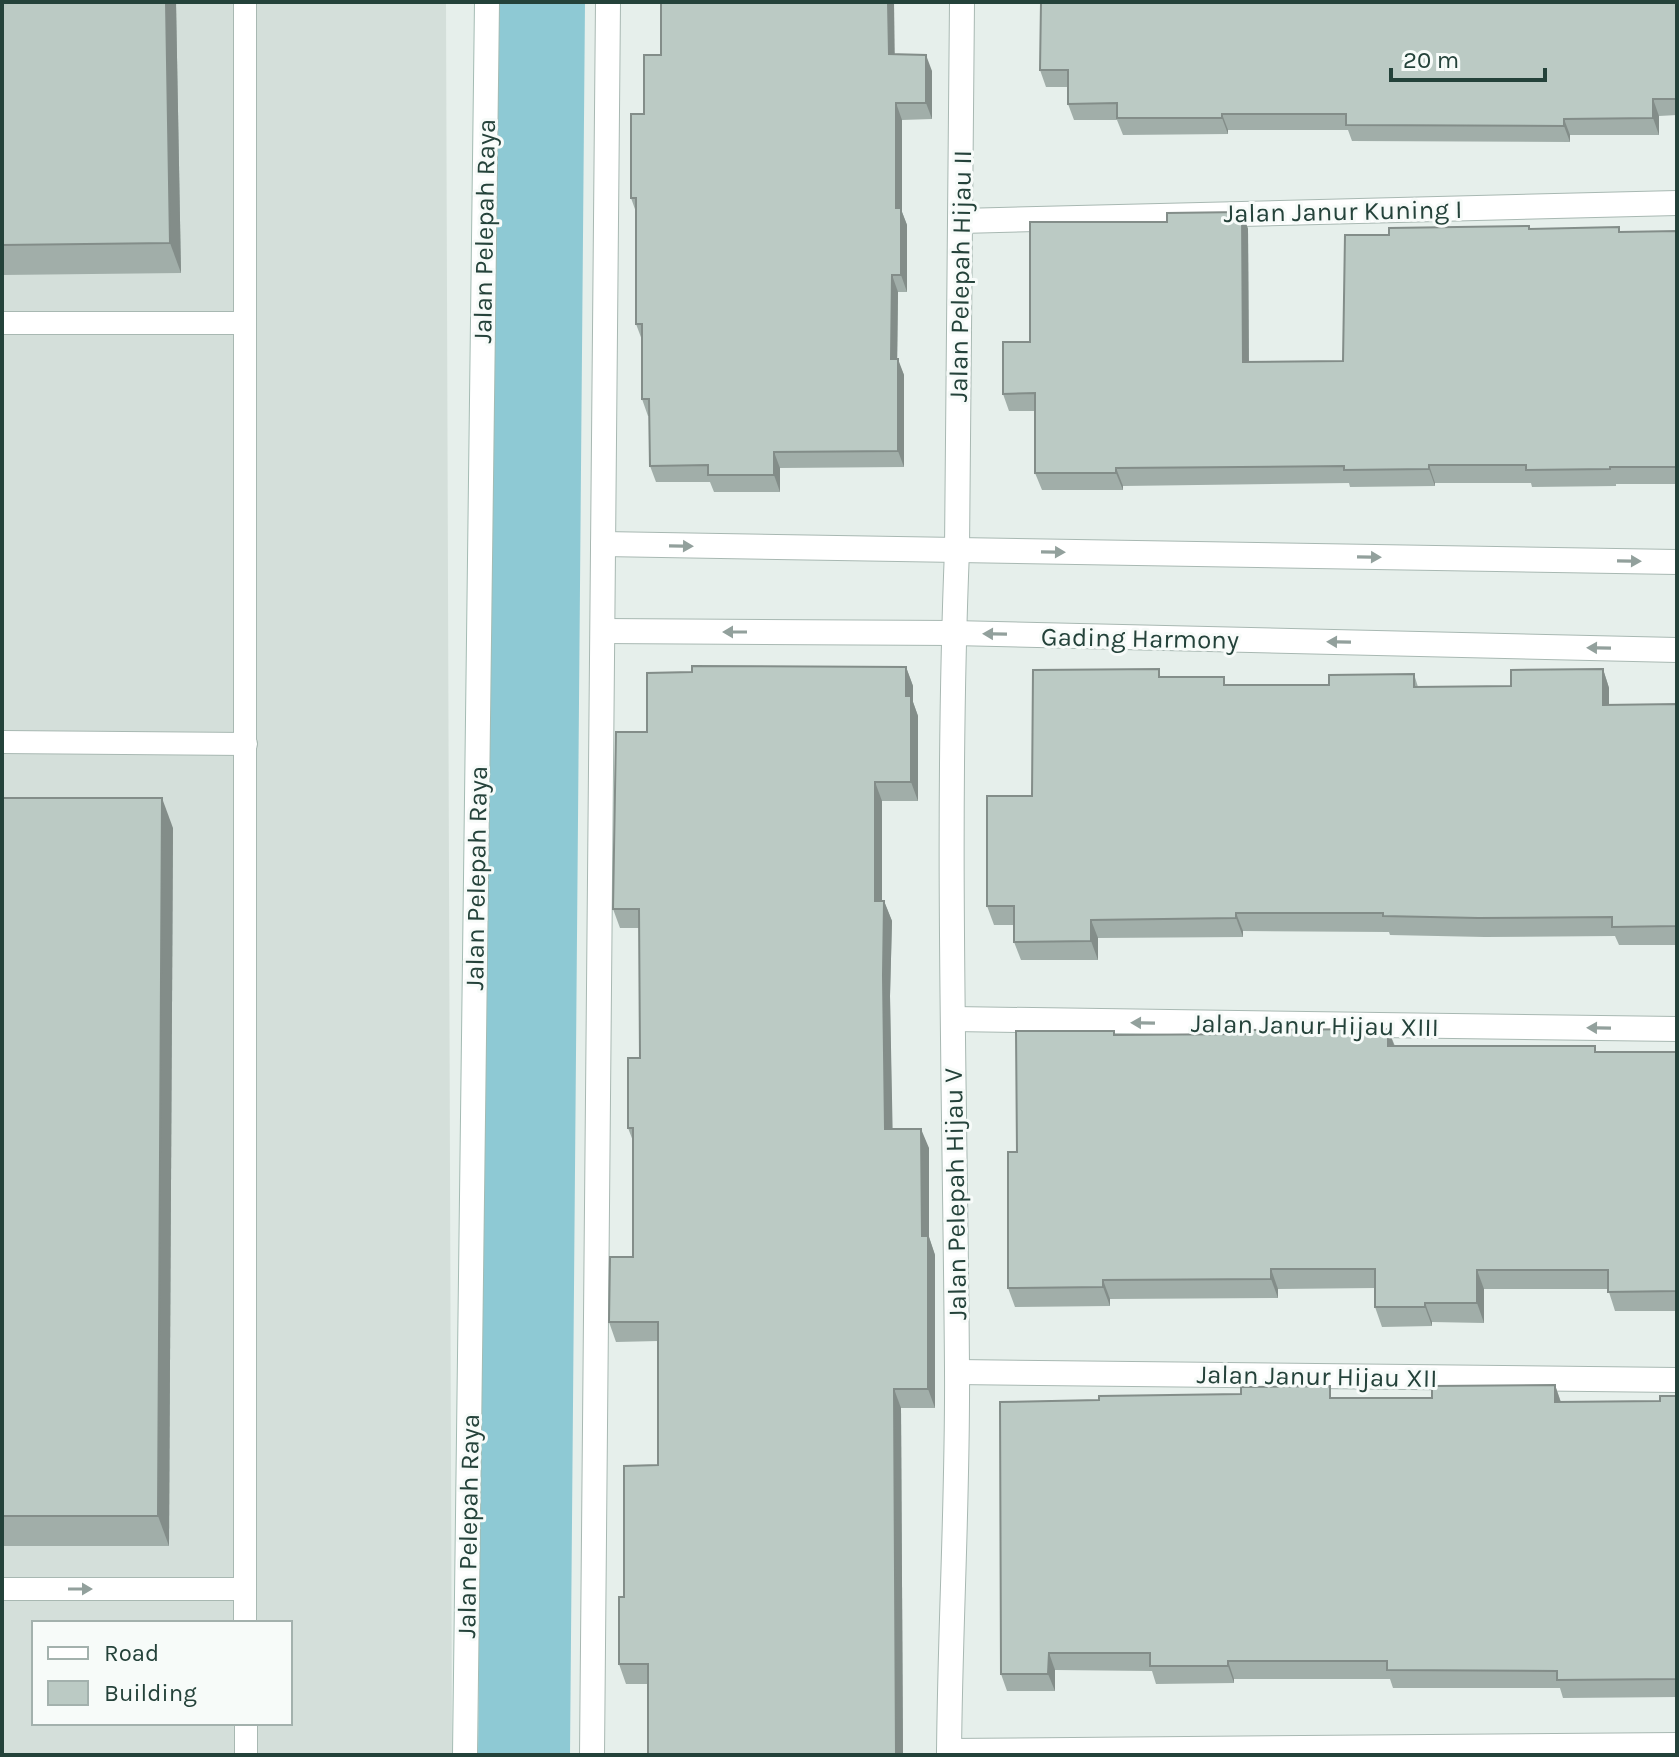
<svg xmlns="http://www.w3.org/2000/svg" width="1679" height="1757" font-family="Karla,sans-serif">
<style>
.built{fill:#d4dfda;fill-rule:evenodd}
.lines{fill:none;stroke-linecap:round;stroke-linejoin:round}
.river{stroke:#8ec9d4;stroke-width:92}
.lane-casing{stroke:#a8b8b2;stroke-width:24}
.street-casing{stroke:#a8b8b2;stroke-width:26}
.secondary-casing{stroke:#a4bbb3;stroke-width:26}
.lane{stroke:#fff;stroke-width:22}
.street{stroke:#fff;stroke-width:24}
.secondary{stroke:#fff;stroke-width:24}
.wall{fill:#a1aea9}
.shaded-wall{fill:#838d89}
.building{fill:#bbcac4;stroke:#838d89;stroke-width:2}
.oneway{fill:#92a09c}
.labels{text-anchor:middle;stroke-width:6;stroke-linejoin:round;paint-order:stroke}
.street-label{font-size:26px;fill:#24423a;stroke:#f7fbf9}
</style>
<rect width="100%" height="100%" fill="#e6efeb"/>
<path class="built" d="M 2,2 L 446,2 L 452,1755 L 2,1755 ZM 34,1623 L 290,1623 L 290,1723 L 34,1723 Z"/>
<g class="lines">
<path class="river" d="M 524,1755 L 539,2"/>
<defs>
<g id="lane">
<path d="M 245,2 L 245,1623"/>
<path d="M 2,323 L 245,323"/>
<path d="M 2,742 L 246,744"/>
<path d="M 2,1589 L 245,1589"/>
<path d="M 246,1723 L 246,1755"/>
</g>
<g id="street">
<path d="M 961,221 L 1677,203"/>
<path d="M 603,544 L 1677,562"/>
<path d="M 603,631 L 953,633 L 1677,650"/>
<path d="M 953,1019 L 1677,1029"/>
<path d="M 957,1372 L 1677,1380"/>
<path d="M 949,1751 L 1677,1745"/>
<path d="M 592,1755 L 608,2"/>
<path d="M 949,1755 C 950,1626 958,1497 957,1368 C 955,1095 946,822 957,550 L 962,2"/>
</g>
<path id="secondary" d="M 465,1755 L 487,2"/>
</defs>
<use href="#lane" class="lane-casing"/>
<use href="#street" class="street-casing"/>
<use href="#secondary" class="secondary-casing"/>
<use href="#lane" class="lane"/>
<use href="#street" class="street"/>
<use href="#secondary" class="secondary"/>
</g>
<g class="wall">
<path d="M 2,2 L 176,2 L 181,273 L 2,275 Z"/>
<path d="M 1677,2 L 1677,115 L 1659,116 L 1659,135 L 1570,135 L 1570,142 L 1352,141 L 1348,130 L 1228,130 L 1228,134 L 1123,135 L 1117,120 L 1074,120 L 1068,104 L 1068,87 L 1046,87 L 1040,70 Z"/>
<path d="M 894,54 L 932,71 L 932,119 L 902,120 L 902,212 L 907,225 L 907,292 L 898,292 L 897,359 L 904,375 L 904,467 L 780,468 L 780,492 L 714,492 L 710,482 L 656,482 L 650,466 L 649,416 L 648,416 L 642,399 L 642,340 L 636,324 L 636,212 L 631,198 L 644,114 Z"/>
<path d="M 1242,212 L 1248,229 L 1249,362 L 1343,361 L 1389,235 L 1529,226 L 1530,228 L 1620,232 L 1677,231 L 1677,484 L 1616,484 L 1616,486 L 1532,487 L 1531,483 L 1435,483 L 1435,486 L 1350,487 L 1349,483 L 1123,486 L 1123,490 L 1042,490 L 1035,473 L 1035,411 L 1009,411 L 1003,394 L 1030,342 L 1167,222 Z"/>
<path d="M 906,667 L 913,686 L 913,702 L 918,716 L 918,801 L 882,801 L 882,901 L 884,901 L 892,921 L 890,996 L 892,1129 L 929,1148 L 929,1237 L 935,1255 L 935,1408 L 901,1408 L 903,1755 L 648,1755 L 648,1684 L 626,1684 L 619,1664 L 624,1597 L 658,1465 L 658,1341 L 616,1342 L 609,1322 L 633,1257 L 633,1141 L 628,1128 L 640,1058 L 639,928 L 620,928 L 613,909 L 647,732 Z"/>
<path d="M 1603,669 L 1609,688 L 1609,705 L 1677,704 L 1677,945 L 1619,945 L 1615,936 L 1485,937 L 1390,935 L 1389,932 L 1243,931 L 1243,937 L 1098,938 L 1098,960 L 1021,960 L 1014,942 L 1014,925 L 994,925 L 987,906 L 1162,677 L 1227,685 L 1329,685 L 1414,674 L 1418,687 L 1511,686 Z"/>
<path d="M 2,798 L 173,828 L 169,1546 L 2,1546 Z"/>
<path d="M 1388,1029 L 1395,1046 L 1597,1052 L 1677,1052 L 1677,1311 L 1615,1311 L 1608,1289 L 1484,1289 L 1484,1323 L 1432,1322 L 1432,1326 L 1382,1327 L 1375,1307 L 1375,1288 L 1278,1289 L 1278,1298 L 1110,1299 L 1110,1306 L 1015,1307 L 1008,1288 L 1017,1152 L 1114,1031 L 1115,1035 L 1251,1034 Z"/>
<path d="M 1555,1385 L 1561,1402 L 1660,1401 L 1677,1396 L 1677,1697 L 1563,1698 L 1560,1688 L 1393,1688 L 1390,1679 L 1234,1679 L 1234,1683 L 1156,1684 L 1152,1671 L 1055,1670 L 1055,1691 L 1007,1691 L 1001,1674 L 1334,1398 L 1432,1398 Z"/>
</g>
<g class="shaded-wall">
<path d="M 166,2 L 176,2 L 181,273 L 170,243 Z"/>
<path d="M 888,2 L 894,2 L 895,71 L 889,54 Z"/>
<path d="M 926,55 L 932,71 L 932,119 L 926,103 Z"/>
<path d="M 1653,99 L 1659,116 L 1659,135 L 1653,118 Z"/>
<path d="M 896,103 L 902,120 L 902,212 L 907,225 L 907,292 L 901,275 L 896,208 Z"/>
<path d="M 1222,114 L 1228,130 L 1228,134 L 1222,118 Z"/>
<path d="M 1564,119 L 1570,135 L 1570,142 L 1564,126 Z"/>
<path d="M 1242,212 L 1248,229 L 1249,380 L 1243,362 Z"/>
<path d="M 892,275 L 898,292 L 897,375 L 891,359 Z"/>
<path d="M 898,359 L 904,375 L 904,467 L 898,451 Z"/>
<path d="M 774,452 L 780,468 L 780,492 L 774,475 Z"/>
<path d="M 1429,465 L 1435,483 L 1435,486 L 1429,469 Z"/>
<path d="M 1116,468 L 1123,486 L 1123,490 L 1116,473 Z"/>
<path d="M 906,667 L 913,686 L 913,702 L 918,716 L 918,801 L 911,782 L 906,696 Z"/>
<path d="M 1603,669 L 1609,688 L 1609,724 L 1603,705 Z"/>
<path d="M 875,782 L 882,801 L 882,921 L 875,901 Z"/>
<path d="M 162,798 L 173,828 L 169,1546 L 158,1516 Z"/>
<path d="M 884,901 L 892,921 L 890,996 L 893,1149 L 885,1129 L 883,976 Z"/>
<path d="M 1236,913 L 1243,931 L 1243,937 L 1236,918 Z"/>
<path d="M 1091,920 L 1098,938 L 1098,960 L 1091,941 Z"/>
<path d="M 1388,1029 L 1395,1048 L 1388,1046 Z"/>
<path d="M 921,1129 L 929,1148 L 929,1237 L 935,1255 L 935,1408 L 928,1389 L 922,1236 Z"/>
<path d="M 1271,1269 L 1278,1289 L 1278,1298 L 1271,1279 Z"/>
<path d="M 1477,1270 L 1484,1289 L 1484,1323 L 1477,1303 Z"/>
<path d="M 1103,1280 L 1110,1299 L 1110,1306 L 1103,1287 Z"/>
<path d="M 1425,1303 L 1432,1322 L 1432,1326 L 1425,1307 Z"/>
<path d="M 1555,1385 L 1561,1403 L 1555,1402 Z"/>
<path d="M 894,1389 L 901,1408 L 903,1755 L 896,1755 Z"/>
<path d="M 1049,1653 L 1055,1670 L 1055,1691 L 1048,1674 Z"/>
<path d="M 1228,1661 L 1234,1679 L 1234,1683 L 1228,1666 Z"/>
</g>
<g class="building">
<path d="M 2,2 L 166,2 L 170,243 L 2,245 Z"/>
<path d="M 661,2 L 888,2 L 889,54 L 926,55 L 926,103 L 896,103 L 896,208 L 901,208 L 901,275 L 892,275 L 891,359 L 898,359 L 898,451 L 774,452 L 774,475 L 708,475 L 708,465 L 650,466 L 649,399 L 642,399 L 642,324 L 636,324 L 636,198 L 631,198 L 631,114 L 644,114 L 644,55 L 661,55 Z"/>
<path d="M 1041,2 L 1677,2 L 1677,99 L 1653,99 L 1653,118 L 1564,119 L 1564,126 L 1346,125 L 1346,114 L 1222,114 L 1222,118 L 1117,118 L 1117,103 L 1068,104 L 1068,70 L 1040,70 Z"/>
<path d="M 1242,212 L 1243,362 L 1343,361 L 1345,235 L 1389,235 L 1389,228 L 1529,226 L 1529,229 L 1619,227 L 1619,232 L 1677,231 L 1677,467 L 1610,467 L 1610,469 L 1526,470 L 1526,465 L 1429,465 L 1429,469 L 1344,470 L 1344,466 L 1116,468 L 1116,473 L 1035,473 L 1035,393 L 1003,394 L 1003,342 L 1030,342 L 1030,222 L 1167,222 L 1167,213 Z"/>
<path d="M 692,666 L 906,667 L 906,696 L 911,696 L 911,782 L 875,782 L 875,901 L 884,901 L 883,976 L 885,1129 L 921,1129 L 922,1236 L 928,1236 L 928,1389 L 894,1389 L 896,1755 L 648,1755 L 648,1664 L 619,1664 L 619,1597 L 624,1597 L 624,1466 L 658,1465 L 658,1322 L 609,1322 L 610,1257 L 633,1257 L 633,1128 L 628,1128 L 628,1058 L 640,1058 L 639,909 L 613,909 L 616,732 L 647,732 L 647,673 L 692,672 Z"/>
<path d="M 1159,669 L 1159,677 L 1224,677 L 1224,685 L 1329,685 L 1329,675 L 1414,674 L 1414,687 L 1511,686 L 1511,670 L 1603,669 L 1603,705 L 1677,704 L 1677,926 L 1612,927 L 1612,917 L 1478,918 L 1383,916 L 1383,913 L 1236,913 L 1236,918 L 1091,920 L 1091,941 L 1014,942 L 1014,906 L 987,906 L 987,796 L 1032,796 L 1033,670 Z"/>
<path d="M 2,798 L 162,798 L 158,1516 L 2,1516 Z"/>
<path d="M 1388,1029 L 1388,1046 L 1595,1046 L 1595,1052 L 1677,1052 L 1677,1291 L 1608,1292 L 1608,1270 L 1477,1270 L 1477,1303 L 1425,1303 L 1425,1307 L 1375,1307 L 1375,1269 L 1271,1269 L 1271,1279 L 1103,1280 L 1103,1287 L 1008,1288 L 1008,1152 L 1017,1152 L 1016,1031 L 1114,1031 L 1114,1035 L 1251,1034 L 1251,1030 Z"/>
<path d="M 1555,1385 L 1555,1402 L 1660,1401 L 1660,1396 L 1677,1396 L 1677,1679 L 1557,1680 L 1557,1671 L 1387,1670 L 1387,1661 L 1228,1661 L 1228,1666 L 1150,1666 L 1150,1653 L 1049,1653 L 1048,1674 L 1001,1674 L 1000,1402 L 1099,1400 L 1099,1396 L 1241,1394 L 1241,1387 L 1330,1386 L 1330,1398 L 1432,1398 L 1432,1386 Z"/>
</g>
<defs><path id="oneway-solid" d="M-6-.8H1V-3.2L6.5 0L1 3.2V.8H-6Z" transform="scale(2)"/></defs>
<g class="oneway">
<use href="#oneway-solid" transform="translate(681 546) rotate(1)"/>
<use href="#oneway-solid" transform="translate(1053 552) rotate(1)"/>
<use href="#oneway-solid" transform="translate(1369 557) rotate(1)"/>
<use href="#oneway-solid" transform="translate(1629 561) rotate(1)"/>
<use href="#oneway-solid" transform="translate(735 632) rotate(-180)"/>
<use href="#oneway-solid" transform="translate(995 634) rotate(-179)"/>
<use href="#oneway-solid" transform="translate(1339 642) rotate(-179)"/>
<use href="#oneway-solid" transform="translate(1599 648) rotate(-179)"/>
<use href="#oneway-solid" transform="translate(1143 1023) rotate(-179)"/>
<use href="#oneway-solid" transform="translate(1599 1028) rotate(-179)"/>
<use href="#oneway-solid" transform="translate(80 1589)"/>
</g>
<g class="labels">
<g class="street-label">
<text transform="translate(1343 211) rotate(-1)" y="9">Jalan Janur Kuning I</text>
<text transform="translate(484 231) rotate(-89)" y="9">Jalan Pelepah Raya</text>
<text transform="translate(960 276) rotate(-89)" y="9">Jalan Pelepah Hijau II</text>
<text transform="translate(1140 638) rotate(1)" y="9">Gading Harmony</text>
<text transform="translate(476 878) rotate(-89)" y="9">Jalan Pelepah Raya</text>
<text transform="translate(1315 1025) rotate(1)" y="9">Jalan Janur Hijau XIII</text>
<text transform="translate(955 1194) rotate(-91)" y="9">Jalan Pelepah Hijau V</text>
<text transform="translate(1317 1376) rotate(1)" y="9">Jalan Janur Hijau XII</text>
<text transform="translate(468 1526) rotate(-89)" y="9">Jalan Pelepah Raya</text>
</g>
</g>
<rect width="1679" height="1757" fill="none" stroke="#24423a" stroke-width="8"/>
<rect x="32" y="1621" width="260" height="104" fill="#f7fbf9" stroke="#a3b1ad" stroke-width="2"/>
<rect x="48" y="1647" width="40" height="12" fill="#ffffff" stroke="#a3b1ad" stroke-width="2"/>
<text x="104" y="1661" font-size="24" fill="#24423a">Road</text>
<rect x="48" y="1681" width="40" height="24" fill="#bbcac4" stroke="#a3b1ad" stroke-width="2"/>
<text x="104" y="1701" font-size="24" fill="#24423a">Building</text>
<path d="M1391 68v12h154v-12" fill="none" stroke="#24423a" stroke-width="4"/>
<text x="1403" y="68" font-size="24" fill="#24423a" stroke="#f7fbf9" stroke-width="6" paint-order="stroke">20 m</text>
</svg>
